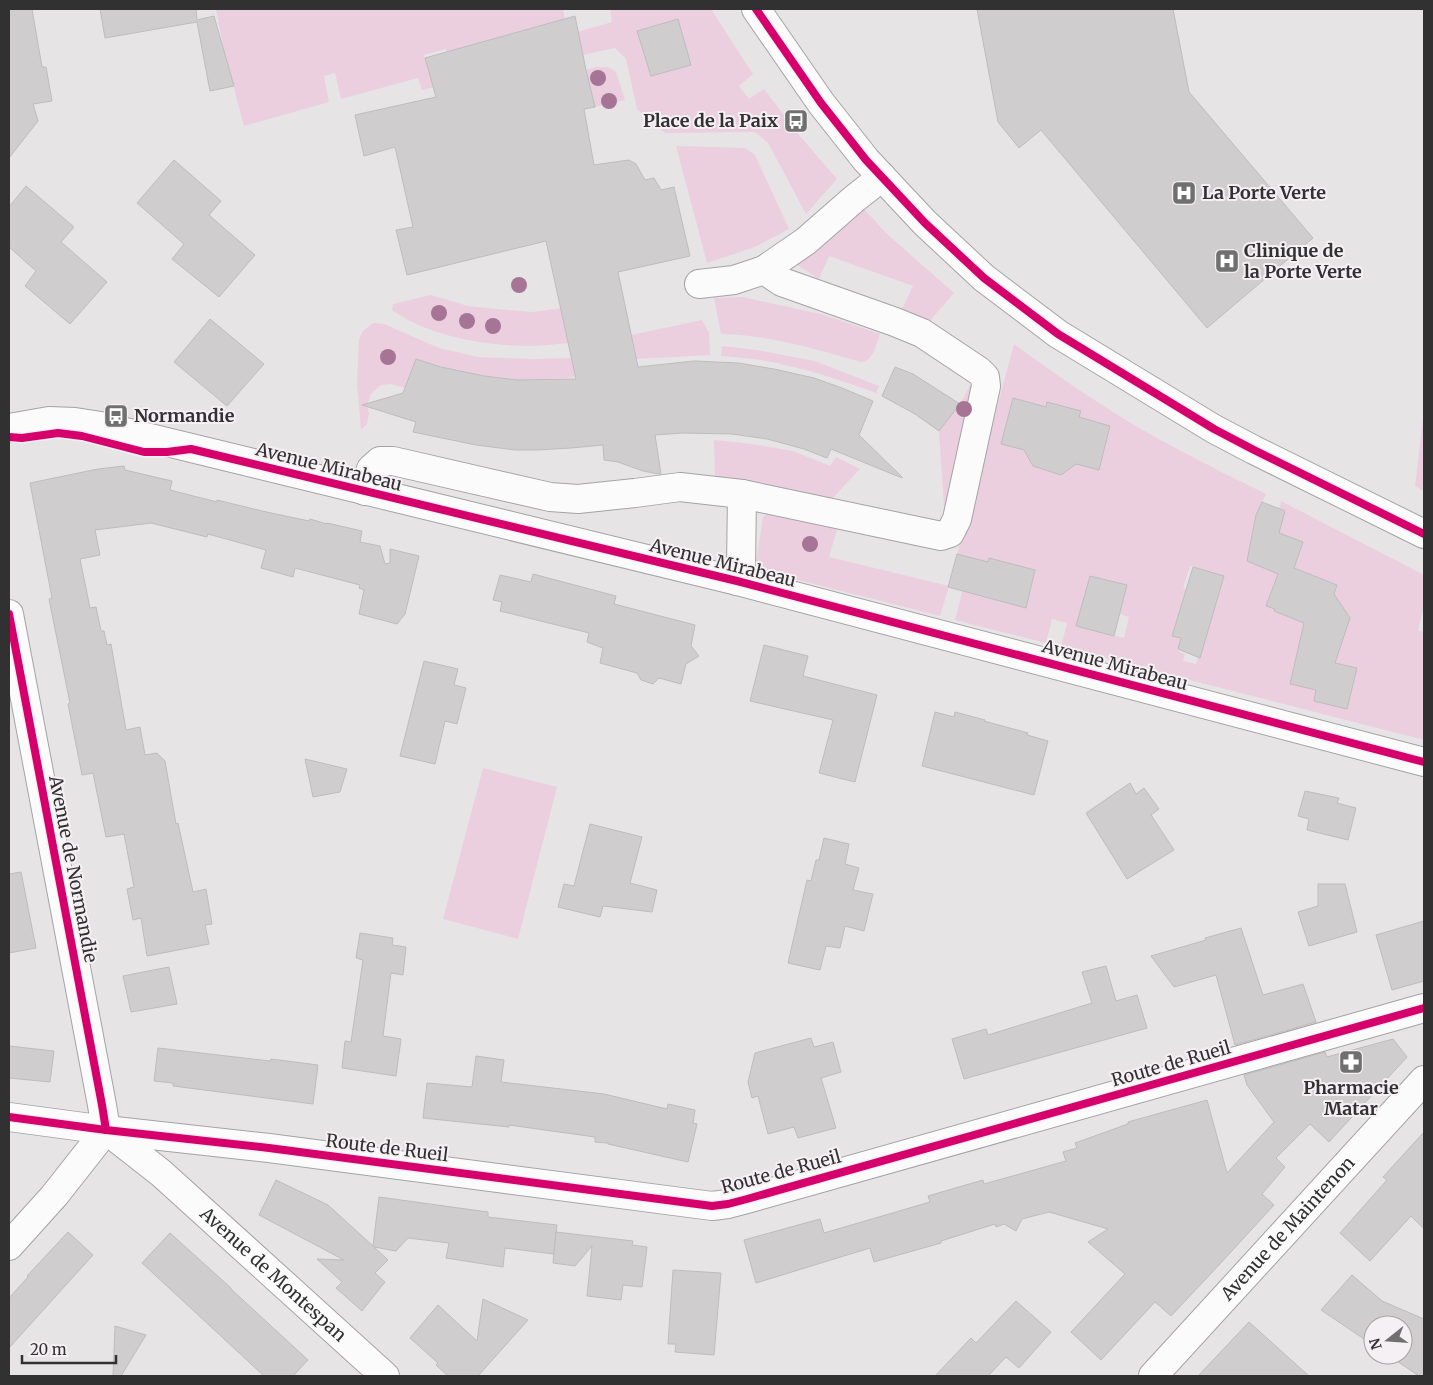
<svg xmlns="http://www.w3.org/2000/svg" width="1433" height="1385" font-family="Merriweather,serif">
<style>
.green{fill:#ebcfdf;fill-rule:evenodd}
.building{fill:#d0cdcf;stroke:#bebcbd}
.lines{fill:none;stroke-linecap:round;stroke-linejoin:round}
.minor-casing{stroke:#a5a3a4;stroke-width:30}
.minor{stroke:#fbfbfb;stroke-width:28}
.cycleway-casing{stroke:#f5f0f3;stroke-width:11}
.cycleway{stroke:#d6006c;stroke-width:8}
.tree{fill:#a67596}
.labels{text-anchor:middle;stroke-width:4;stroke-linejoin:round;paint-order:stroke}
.poi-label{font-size:18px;font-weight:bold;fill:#323132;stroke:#f5f0f3;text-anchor:start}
.street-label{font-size:18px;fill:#323132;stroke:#f5f0f3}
</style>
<rect width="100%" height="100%" fill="#e7e4e6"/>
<g class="green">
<path d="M 216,9 L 563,9 L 565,19 L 510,34 L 515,50 L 612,22 L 610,9 L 711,9 L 753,74 L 739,86 L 749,99 L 764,89 L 799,135 L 837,179 L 806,214 L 768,143 L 755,132 L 665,133 L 637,109 L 626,59 L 615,48 L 422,90 L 418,78 L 341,99 L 335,73 L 324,76 L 329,102 L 244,126 L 224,51 ZM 446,49 L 452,68 L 429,74 L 424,55 Z"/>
<path d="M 596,67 L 608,67 L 616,72 L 625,100 L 595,107 L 586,70 Z"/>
<path d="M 676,146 L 745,148 L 755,155 L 789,229 L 755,247 L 707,263 Z"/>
<path d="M 863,208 L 887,234 L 954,293 L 926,325 L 902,309 L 913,286 L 829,256 L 819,279 L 797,265 Z"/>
<path d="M 431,295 L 468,306 L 497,309 L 534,312 L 561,308 L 569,343 C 555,344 540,346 526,346 C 482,345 428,336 392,310 L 393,304 Z"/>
<path d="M 742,297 L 821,314 L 880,334 C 876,344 874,361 861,362 C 815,349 769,335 721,334 L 714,298 Z"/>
<path d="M 702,320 L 709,333 L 710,355 L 636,359 L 631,335 Z"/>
<path d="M 373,323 L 384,324 L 439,348 L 478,357 L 533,359 L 572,358 L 576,377 C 557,379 537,380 518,380 C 484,379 449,369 416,359 L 405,388 L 391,384 L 381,385 L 371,394 L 367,405 L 369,414 L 367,424 L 361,430 L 357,384 L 359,339 L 363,331 Z"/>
<path d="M 1014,344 C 1067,383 1123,421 1181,451 C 1209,466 1238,480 1266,494 L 1256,515 L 1251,542 L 1270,547 L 1285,511 L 1279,509 L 1281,501 L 1424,575 L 1424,606 L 1418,630 L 1424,632 L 1424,740 L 1061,647 L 1067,623 L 1052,619 L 1046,643 L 955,620 L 971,558 L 957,554 ZM 1013,398 L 1046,407 L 1081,411 L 1079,418 L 1110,427 L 1099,470 L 1073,463 L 1071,468 L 1061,475 L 1033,466 L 1029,458 L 1030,452 L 1001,444 ZM 989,558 L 1035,570 L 1026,608 L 979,595 ZM 1190,566 L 1224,576 L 1200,658 L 1198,657 L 1196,664 L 1183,661 L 1185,654 L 1178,651 L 1181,638 L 1172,635 L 1186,589 L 1183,588 ZM 1290,566 L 1337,585 L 1331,604 L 1335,636 L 1274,611 L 1275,609 L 1266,606 L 1276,580 ZM 1090,576 L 1127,585 L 1120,614 L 1129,617 L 1124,638 L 1086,628 L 1093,604 L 1083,600 ZM 1297,654 L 1357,668 L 1347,709 L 1314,701 L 1316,690 L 1290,683 Z"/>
<path d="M 722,346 L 757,350 L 815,361 L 879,386 L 876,393 C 838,379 800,367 760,360 C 747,358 734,357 721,356 Z"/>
<path d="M 971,384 L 976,390 L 977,402 L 944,508 L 939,431 L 960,404 Z"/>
<path d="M 1424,410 L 1424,491 L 1415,486 Z"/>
<path d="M 714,440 L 752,444 L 793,451 L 830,466 L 836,457 L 860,469 L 829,502 L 715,477 Z"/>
<path d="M 775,507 L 839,523 L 829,557 L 949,586 L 940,616 L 755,569 L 763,517 Z"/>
<path d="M 483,768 L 557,787 L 518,939 L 443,919 Z"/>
</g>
<g class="building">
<path d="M 9,9 L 32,9 L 42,67 L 46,67 L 52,101 L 33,104 L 38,121 L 9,158 Z"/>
<path d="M 100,9 L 196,9 L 197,20 L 214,16 L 234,86 L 210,91 L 197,22 L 105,38 Z"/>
<path d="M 977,9 L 1173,9 L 1189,92 L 1313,238 L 1207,328 L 1041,130 L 1019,148 L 998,122 Z"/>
<path d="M 575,16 L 586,70 L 595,107 L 584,109 L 594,165 L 629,160 L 636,164 L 645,180 L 654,178 L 661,190 L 674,187 L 690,256 L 618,272 L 638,367 L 694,361 L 738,363 L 774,369 L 814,378 L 842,388 L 873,401 L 859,435 L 902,477 L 902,478 L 831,449 L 827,458 L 804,449 L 767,439 L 732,434 L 683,433 L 655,435 L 661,474 L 659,474 L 643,471 L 618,462 L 604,460 L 603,445 L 571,448 L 537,450 L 515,450 L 476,445 L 413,432 L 416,422 L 362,405 L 403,393 L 416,359 L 441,367 L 484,376 L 517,380 L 576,379 L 546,241 L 407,275 L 396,230 L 413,227 L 395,147 L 364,156 L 355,115 L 436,97 L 425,58 Z"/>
<path d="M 678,19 L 691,65 L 651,76 L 637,31 Z"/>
<path d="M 174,160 L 221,201 L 209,215 L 255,255 L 219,297 L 172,259 L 184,244 L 137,203 Z"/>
<path d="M 26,186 L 74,227 L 61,242 L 107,282 L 70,324 L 25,286 L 36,271 L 9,247 L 9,207 Z"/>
<path d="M 210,319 L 264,364 L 227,406 L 174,362 Z"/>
<path d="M 895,367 L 913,374 L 960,404 L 939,431 L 915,414 L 882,396 Z"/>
<path d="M 1013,398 L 1046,407 L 1047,402 L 1081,411 L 1079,417 L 1110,426 L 1099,470 L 1076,464 L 1061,475 L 1033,466 L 1024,450 L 1001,444 Z"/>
<path d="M 124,466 L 125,470 L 172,481 L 170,490 L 217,502 L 217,500 L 262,511 L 309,521 L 310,519 L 327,524 L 327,523 L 362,531 L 360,542 L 380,546 L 385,564 L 390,563 L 390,549 L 419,556 L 405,614 L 397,624 L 359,614 L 364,590 L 359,588 L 360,585 L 295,568 L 293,577 L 261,568 L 266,550 L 208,534 L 207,537 L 151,523 L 95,530 L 100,555 L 80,559 L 90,608 L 96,607 L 101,631 L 104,631 L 107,645 L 111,644 L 126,730 L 140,727 L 145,755 L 157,753 L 165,761 L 176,824 L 178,823 L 193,892 L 206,889 L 212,924 L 205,925 L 209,944 L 147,956 L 141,918 L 133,920 L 127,889 L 134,887 L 124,834 L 106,837 L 93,773 L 82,775 L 68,704 L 70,703 L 49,599 L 52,598 L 30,483 L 98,469 Z"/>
<path d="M 1262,502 L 1285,511 L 1279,533 L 1303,542 L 1294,568 L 1337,585 L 1334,594 L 1350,618 L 1335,663 L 1357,668 L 1347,709 L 1314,701 L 1316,690 L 1290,684 L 1304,623 L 1274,611 L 1275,609 L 1266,606 L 1278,574 L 1247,561 L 1256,515 Z"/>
<path d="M 957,554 L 988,562 L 989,558 L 1035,570 L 1026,608 L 948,587 Z"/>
<path d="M 1193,567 L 1224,576 L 1200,658 L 1178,649 L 1181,638 L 1172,636 Z"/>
<path d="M 533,574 L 616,596 L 614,604 L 695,625 L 691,646 L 699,656 L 686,664 L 681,684 L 659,678 L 653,684 L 641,680 L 637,673 L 600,663 L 603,648 L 587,642 L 589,633 L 500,611 L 502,602 L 493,600 L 500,575 L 531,582 Z"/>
<path d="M 1090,576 L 1127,585 L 1114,636 L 1076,626 Z"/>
<path d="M 764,645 L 808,656 L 803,676 L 877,695 L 855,782 L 819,773 L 833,720 L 750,701 Z"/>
<path d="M 424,661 L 458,669 L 454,685 L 466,688 L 457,724 L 445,721 L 435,764 L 400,756 Z"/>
<path d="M 935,712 L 954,717 L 955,712 L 985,720 L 984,721 L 1028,733 L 1027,735 L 1048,741 L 1034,795 L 922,766 Z"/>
<path d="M 305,759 L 347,769 L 340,792 L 313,797 Z"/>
<path d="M 1130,783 L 1136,794 L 1144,788 L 1159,809 L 1151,815 L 1174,850 L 1127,879 L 1086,813 Z"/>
<path d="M 1305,791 L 1339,798 L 1337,803 L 1356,808 L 1348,840 L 1307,830 L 1309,819 L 1298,816 Z"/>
<path d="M 590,824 L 642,837 L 630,883 L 657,890 L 652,912 L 603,906 L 600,917 L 558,907 L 564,884 L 574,886 Z"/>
<path d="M 824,838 L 849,844 L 845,864 L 859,868 L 853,890 L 873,894 L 864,931 L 845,926 L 840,948 L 826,946 L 820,970 L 788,963 L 807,880 L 811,881 L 816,860 L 819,860 Z"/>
<path d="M 21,872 L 36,948 L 9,953 L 9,874 Z"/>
<path d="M 1318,884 L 1345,884 L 1357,932 L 1309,946 L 1298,912 L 1318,906 Z"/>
<path d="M 1424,921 L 1424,981 L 1392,990 L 1376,935 Z"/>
<path d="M 1241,928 L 1263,995 L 1303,984 L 1316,1022 L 1235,1045 L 1216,975 L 1174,987 L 1151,956 L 1206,940 L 1205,938 Z"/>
<path d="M 360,933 L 393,938 L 392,945 L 406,947 L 403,975 L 391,973 L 383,1036 L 401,1039 L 396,1076 L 342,1068 L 345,1041 L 351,1042 L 363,960 L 356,958 Z"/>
<path d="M 1106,966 L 1116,1001 L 1137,995 L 1147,1028 L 964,1079 L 952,1039 L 986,1029 L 988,1035 L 1092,1003 L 1082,972 Z"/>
<path d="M 169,967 L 177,1004 L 131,1012 L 123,976 Z"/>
<path d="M 811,1038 L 814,1047 L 833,1042 L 841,1072 L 821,1078 L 836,1128 L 798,1138 L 794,1127 L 768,1134 L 758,1096 L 752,1098 L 748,1082 L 755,1053 Z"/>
<path d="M 1393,1039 L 1407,1057 L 1329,1142 L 1310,1124 L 1276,1158 L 1285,1167 L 1262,1194 L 1274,1205 L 1219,1265 L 1171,1316 L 1155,1302 L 1101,1360 L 1071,1332 L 1125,1274 L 1088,1242 L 1108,1229 L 1049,1212 L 1022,1219 L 1016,1231 L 1004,1224 L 996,1227 L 995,1224 L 941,1241 L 941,1243 L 874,1262 L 870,1248 L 756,1283 L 744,1240 L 820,1219 L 824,1233 L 930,1202 L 928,1196 L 983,1180 L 984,1184 L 1066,1161 L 1063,1152 L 1077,1148 L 1075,1143 L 1128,1124 L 1128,1122 L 1207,1100 L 1227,1173 L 1274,1122 L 1247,1085 L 1244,1075 L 1325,1052 L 1327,1057 Z"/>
<path d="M 9,1046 L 54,1051 L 50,1082 L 9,1078 Z"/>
<path d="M 158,1048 L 270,1061 L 271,1059 L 318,1065 L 313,1104 L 173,1086 L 173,1083 L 154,1081 Z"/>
<path d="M 476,1056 L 504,1060 L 501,1082 L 604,1094 L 667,1109 L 668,1104 L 695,1110 L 693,1123 L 697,1124 L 688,1162 L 608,1144 L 608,1143 L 595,1142 L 595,1137 L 509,1125 L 509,1127 L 423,1118 L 427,1083 L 472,1087 Z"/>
<path d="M 1424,1132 L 1424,1229 L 1411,1216 L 1370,1261 L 1340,1233 L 1387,1180 L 1383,1177 Z"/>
<path d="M 276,1180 L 328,1205 L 373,1246 L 379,1197 L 488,1212 L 488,1217 L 557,1225 L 554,1254 L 505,1248 L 503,1267 L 446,1258 L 449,1243 L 408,1238 L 396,1251 L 374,1247 L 388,1260 L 375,1273 L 385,1282 L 362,1311 L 336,1288 L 342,1282 L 317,1259 L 344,1260 L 259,1215 Z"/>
<path d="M 68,1232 L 93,1255 L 9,1348 L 9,1298 L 28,1277 L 27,1276 Z"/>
<path d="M 556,1232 L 633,1241 L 632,1245 L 647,1247 L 642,1287 L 623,1285 L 621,1300 L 587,1296 L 592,1246 L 575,1266 L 553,1263 Z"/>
<path d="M 170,1233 L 231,1288 L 231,1289 L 308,1360 L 293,1376 L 264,1376 L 142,1263 Z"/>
<path d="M 673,1270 L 721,1273 L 714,1355 L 675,1352 L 676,1344 L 668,1344 Z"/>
<path d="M 1352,1275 L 1382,1301 L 1424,1319 L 1424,1376 L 1419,1376 L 1388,1355 L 1403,1355 L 1403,1325 L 1373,1325 L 1373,1345 L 1321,1310 Z"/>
<path d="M 483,1299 L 528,1320 L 478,1376 L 448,1376 L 436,1365 L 438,1363 L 410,1338 L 438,1305 L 477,1341 Z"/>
<path d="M 1016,1301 L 1051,1332 L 1019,1368 L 1006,1357 L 988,1376 L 935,1376 L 971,1338 L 976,1343 Z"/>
<path d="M 1249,1322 L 1309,1376 L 1198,1376 Z"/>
<path d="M 115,1326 L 146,1335 L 121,1376 L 113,1376 Z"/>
</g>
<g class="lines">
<defs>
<g id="minor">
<path d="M 756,9 L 821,103 L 866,160 L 925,223 L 984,278 L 1058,334 L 1214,429 L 1254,450 L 1424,534"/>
<path d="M 699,284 L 734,280 L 764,270 L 806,241 L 854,199 L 882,177"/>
<path d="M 9,428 L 49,421 L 75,422 L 101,426 L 737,581 L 1424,762"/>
<path d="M 365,491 L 371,469 L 380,461 L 393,461 L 550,497 L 578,499 L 635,493 L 680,487 L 742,494 L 941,536 L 950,533 L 957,519 L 986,386 L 985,377 L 979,371 L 922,333 L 895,322 L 782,282 L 764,270"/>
<path d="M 737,581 L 741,567 L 742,494"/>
<path d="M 9,614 L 102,1105 L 106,1130"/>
<path d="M 9,1117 L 106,1130 L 269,1148 L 712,1206 L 728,1204 L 747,1199 L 1424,1008"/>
<path id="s1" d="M 106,1130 L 161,1173 L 385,1376"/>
<path d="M 9,1246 L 54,1196 L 106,1130"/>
<path id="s2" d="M 1153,1376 L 1424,1080"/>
</g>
</defs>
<use href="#minor" class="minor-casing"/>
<use href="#minor" class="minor"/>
<defs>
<g id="cycleway">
<path d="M 756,9 L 821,103 L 866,160 L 925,223 L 984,278 L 1058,334 L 1214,429 L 1254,450 L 1424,534"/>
<path d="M 9,437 L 22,438 L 58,433 L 82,436 L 144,452 L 167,452 L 191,449 L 737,581 L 1424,762"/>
<path d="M 9,614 L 102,1105 L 106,1130"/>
<path d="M 9,1117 L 106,1130 L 269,1148 L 712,1206 L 728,1204 L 747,1199 L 1424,1008"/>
</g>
</defs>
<use href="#cycleway" class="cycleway-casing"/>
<use href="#cycleway" class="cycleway"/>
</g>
<g class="tree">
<circle cx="598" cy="78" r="8"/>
<circle cx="609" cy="101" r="8"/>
<circle cx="519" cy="285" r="8"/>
<circle cx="439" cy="313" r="8"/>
<circle cx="467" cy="321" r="8"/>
<circle cx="493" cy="326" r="8"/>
<circle cx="388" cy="357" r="8"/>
<circle cx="964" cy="409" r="8"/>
<circle cx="810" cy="544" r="8"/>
</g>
<defs>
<symbol id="bus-square" viewBox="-11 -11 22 22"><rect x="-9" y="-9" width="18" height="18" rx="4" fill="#717071" stroke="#f5f0f3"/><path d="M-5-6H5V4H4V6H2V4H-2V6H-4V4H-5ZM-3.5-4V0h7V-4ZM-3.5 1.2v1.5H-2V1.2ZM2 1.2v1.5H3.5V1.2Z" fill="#fff"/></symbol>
<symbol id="hospital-square" viewBox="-11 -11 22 22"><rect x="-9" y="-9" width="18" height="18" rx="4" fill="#717071" stroke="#f5f0f3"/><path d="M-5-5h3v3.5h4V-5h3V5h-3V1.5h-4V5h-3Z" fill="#fff"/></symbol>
<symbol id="pharmacy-square" viewBox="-11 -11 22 22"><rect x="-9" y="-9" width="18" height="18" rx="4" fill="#717071" stroke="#f5f0f3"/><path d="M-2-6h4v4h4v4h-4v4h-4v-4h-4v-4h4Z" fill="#fff"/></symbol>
</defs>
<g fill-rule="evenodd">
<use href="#bus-square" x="782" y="107" width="28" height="28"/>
<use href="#hospital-square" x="1170" y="179" width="28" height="28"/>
<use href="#hospital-square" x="1213" y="247" width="28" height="28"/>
<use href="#bus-square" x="102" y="402" width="28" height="28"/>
<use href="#pharmacy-square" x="1337" y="1048" width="28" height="28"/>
</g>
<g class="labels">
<g class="poi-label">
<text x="778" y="127" text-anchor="end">Place de la Paix</text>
<text x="1202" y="199">La Porte Verte</text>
<text x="1244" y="257">Clinique de<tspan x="1244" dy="21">la Porte Verte</tspan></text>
<text x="134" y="422">Normandie</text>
<text x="1351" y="1094" text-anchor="middle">Pharmacie<tspan x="1351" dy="21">Matar</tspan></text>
</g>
<g class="street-label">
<text transform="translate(329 467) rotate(14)" y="6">Avenue Mirabeau</text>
<text transform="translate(723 563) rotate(14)" y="6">Avenue Mirabeau</text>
<text transform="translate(1115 665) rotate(15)" y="6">Avenue Mirabeau</text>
<text transform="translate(73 869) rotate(79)" y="6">Avenue de Normandie</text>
<text transform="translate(1171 1064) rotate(-16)" y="6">Route de Rueil</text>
<text transform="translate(387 1148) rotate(7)" y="6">Route de Rueil</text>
<text transform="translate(781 1172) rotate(-15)" y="6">Route de Rueil</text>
<text dy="6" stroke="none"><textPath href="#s2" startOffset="200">Avenue de Maintenon</textPath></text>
<text dy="6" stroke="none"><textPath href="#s1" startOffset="221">Avenue de Montespan</textPath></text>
</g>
</g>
<rect width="1433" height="1385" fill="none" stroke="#323132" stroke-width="20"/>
<g transform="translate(1388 1340) rotate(253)"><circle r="24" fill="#f5f0f3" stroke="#a7a4a6"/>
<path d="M0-4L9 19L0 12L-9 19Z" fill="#717071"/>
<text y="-8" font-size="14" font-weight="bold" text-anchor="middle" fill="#323132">N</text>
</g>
<path d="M22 1355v8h94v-8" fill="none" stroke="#323132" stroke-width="2.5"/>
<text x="30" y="1355" font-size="15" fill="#323132" stroke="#f5f0f3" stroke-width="4" paint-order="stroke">20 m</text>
</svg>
